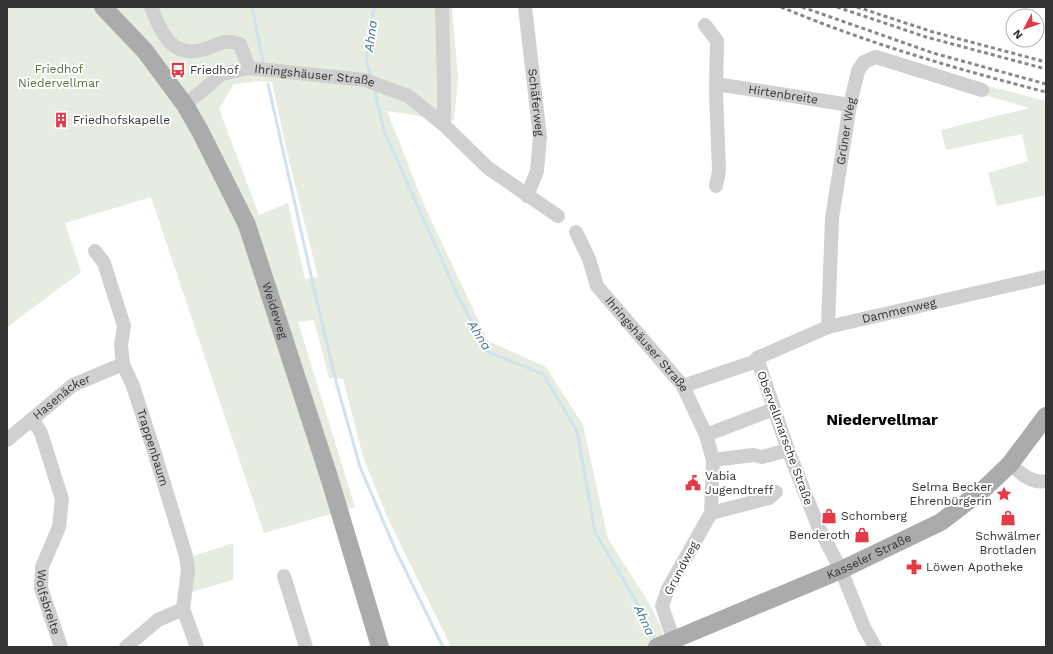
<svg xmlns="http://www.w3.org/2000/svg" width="1053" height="654" font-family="'Work Sans',sans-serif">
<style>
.green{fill:#e6ecdf;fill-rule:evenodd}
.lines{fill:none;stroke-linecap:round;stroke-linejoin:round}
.stream{stroke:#cfe2ee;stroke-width:3}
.minor{stroke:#d0d0d0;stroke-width:14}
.major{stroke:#ababab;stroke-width:18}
.rail{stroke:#888;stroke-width:3;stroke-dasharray:4 3;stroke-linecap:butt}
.major-bridge{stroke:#ababab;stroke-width:18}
.labels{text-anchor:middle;stroke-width:4;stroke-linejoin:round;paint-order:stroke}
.park-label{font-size:12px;fill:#56703f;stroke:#fff}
.poi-label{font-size:12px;fill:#333;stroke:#fff;text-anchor:start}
.street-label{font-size:12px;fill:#333;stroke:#fff}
.water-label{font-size:13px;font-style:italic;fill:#3f7597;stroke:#fff}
.district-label{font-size:16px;font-weight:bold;fill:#000;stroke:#fff}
</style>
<rect width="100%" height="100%" fill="#fff"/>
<g class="green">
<path d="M 7,7 L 452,7 L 458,78 L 454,121 L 387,111 L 425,207 L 488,341 L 546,367 L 583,425 L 608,539 L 648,601 L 661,627 L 666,647 L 451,647 L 388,519 L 363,457 L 343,379 L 329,378 L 314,320 L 298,322 L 355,507 L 264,533 L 151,197 L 65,223 L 81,272 L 7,327 ZM 258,81 L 272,82 L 286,148 L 318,277 L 305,279 L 288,203 L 259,215 L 219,109 L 234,84 Z"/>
<path d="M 984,85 L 1046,101 L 1046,195 L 997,206 L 988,173 L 1028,161 L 1022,134 L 946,150 L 941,130 L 1029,108 L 981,94 Z"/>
<path d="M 233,543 L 233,580 L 192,592 L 191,557 Z"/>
</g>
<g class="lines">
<g class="stream">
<path d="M 252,7 L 263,62"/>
<path d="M 371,77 L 366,59 L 374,7"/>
<path d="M 268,84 L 317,302 L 337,385 L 360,467 L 396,551 L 443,647"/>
<path d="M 374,88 L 384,131 L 458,296 L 488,352 L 543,374 L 577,431 L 595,532 L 649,623 L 655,641"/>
</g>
<g class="minor">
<path d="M 151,7 C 162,34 172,61 208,48 C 221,43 226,39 240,44 L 249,68"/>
<path d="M 442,7 L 444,83 L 444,125"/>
<path id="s1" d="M 525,7 L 540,137 L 537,171 L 527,196"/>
<path d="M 705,25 L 717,41 L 716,91 L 719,171 L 716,186"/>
<path id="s2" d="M 716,84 L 850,105"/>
<path id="s3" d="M 185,105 L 222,74 L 249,68 L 365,80 L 408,96 L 444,125 L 488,168 L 558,216"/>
<path id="s4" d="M 576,232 L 589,259 L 597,286 L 683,386 L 706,435 L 713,460 L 711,513 L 668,589 L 662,606 L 676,647"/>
<path id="s5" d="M 95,251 L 104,263 L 124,326 L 121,345 L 123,364 L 133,386 L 155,454 L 186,556 L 188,570 L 183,609 L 197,647"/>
<path id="s6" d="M 828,327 L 832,218 L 850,105 L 858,71 L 864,62 L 876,57 L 982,90"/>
<path d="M 683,386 L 757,361"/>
<path id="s7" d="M 33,420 L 41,433 L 62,499 L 59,527 L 42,567 L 41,588 L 61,647"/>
<path d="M 706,435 L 774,409"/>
<path id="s8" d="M 7,440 L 73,385 L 123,364"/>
<path d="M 713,460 L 753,455 L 762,457 L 788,450"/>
<path d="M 1010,464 C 1020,473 1032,484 1046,481"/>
<path d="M 711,513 L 769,498 L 776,492"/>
<path d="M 284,576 L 306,647"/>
<path d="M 126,647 L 158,620 L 183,609"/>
<path id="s9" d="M 875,647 L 864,627 L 841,570 L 818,526 L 788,450 L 757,358 L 828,327 L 1046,277"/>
</g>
<g class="major">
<path id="s10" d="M 103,7 L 145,51 L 185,105 L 200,131 L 247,225 L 330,480 L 380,647"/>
<path id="s11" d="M 697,630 L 841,570 L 941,522 L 985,488 L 1010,464 L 1046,416"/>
</g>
<g class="rail">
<path d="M 781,7 C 867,43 956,69 1046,92"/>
<path d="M 802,7 L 933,53 L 1046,84"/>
<path d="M 837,7 L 926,37 L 1046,69"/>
<path d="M 857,7 L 933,32 L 1046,62"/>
</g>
<path class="major-bridge" d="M 657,647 L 697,630"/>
</g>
<defs>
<symbol id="bus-bare" viewBox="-9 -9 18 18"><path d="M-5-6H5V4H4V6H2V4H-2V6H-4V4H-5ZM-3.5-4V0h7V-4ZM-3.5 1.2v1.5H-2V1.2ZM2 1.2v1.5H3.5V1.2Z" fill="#e63946" stroke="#fff" stroke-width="2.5" paint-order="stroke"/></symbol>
<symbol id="building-bare" viewBox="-9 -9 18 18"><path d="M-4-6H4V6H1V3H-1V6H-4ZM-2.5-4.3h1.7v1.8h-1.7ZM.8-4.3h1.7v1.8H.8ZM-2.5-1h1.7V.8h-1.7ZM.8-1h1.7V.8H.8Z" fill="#e63946" stroke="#fff" stroke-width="2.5" paint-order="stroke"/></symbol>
<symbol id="civic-bare" viewBox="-9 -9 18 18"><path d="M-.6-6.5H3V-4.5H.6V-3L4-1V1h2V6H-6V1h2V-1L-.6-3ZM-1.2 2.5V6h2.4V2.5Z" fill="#e63946" stroke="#fff" stroke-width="2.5" paint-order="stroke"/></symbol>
<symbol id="sight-bare" viewBox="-9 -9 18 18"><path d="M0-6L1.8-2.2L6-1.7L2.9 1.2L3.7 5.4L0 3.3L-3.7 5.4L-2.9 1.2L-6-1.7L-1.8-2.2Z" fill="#e63946" stroke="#fff" stroke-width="2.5" paint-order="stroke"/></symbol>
<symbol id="shop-bare" viewBox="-9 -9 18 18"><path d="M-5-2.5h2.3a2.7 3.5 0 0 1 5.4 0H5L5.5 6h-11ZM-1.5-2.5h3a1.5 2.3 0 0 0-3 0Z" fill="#e63946" stroke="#fff" stroke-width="2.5" paint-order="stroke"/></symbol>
<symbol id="pharmacy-bare" viewBox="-9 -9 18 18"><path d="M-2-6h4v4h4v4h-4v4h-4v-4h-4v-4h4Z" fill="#e63946" stroke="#fff" stroke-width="2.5" paint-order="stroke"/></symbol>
</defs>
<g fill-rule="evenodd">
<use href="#bus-bare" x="167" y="59" width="22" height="22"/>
<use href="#building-bare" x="50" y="109" width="22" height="22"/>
<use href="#civic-bare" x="682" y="472" width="22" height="22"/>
<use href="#sight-bare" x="993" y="483" width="22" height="22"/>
<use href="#shop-bare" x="818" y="505" width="22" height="22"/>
<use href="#shop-bare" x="997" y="507" width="22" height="22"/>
<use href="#shop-bare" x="851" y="524" width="22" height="22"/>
<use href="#pharmacy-bare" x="903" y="556" width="22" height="22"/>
</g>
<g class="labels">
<g class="park-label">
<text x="59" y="73">Friedhof<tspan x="59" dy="14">Niedervellmar</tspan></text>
</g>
<g class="poi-label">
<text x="190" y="74">Friedhof</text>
<text x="73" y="124">Friedhofskapelle</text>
<text x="705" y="480">Vabia<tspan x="705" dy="14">Jugendtreff</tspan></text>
<text x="992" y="491" text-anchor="end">Selma Becker<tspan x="992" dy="14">Ehrenbürgerin</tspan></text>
<text x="841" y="520">Schomberg</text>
<text x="850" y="539" text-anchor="end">Benderoth</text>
<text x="1008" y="540" text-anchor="middle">Schwälmer<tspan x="1008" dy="14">Brotladen</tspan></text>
<text x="926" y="571">Löwen Apotheke</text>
</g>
<g class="street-label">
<text dy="4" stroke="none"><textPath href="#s3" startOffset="142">Ihringshäuser Straße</textPath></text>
<text dy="4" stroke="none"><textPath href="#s2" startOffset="68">Hirtenbreite</textPath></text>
<text dy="4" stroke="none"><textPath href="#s1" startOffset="96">Schäferweg</textPath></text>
<text dy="4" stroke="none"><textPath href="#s6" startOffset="197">Grüner Weg</textPath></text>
<text dy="4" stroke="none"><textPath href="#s10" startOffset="353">Weideweg</textPath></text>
<text dy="4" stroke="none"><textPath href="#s9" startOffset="463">Dammenweg</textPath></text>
<text dy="4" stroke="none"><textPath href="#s4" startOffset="135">Ihringshäuser Straße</textPath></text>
<text dy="4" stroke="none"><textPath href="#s8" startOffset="70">Hasenäcker</textPath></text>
<text transform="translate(785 438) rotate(70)" y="4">Obervellmarsche Straße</text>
<text dy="4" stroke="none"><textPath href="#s5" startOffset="208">Trappenbaum</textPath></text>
<text dy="4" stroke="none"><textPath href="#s11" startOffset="187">Kasseler Straße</textPath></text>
<text transform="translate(681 568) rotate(-62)" y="4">Grundweg</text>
<text dy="4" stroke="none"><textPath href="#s7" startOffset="192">Wolfsbreite</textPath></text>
</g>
<g class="water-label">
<text transform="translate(370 36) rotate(-82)" y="5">Ahna</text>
<text transform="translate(480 335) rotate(58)" y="5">Ahna</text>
<text transform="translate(645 620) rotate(65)" y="5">Ahna</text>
</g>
<g class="district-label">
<text x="882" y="425">Niedervellmar</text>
</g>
</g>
<rect width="1053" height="654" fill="none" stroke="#333333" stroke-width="16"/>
<g transform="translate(1025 28) rotate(229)"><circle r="19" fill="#ffffff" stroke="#adadad"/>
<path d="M0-3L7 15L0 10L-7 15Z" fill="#e63946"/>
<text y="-6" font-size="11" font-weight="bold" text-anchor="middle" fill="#333333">N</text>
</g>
</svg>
